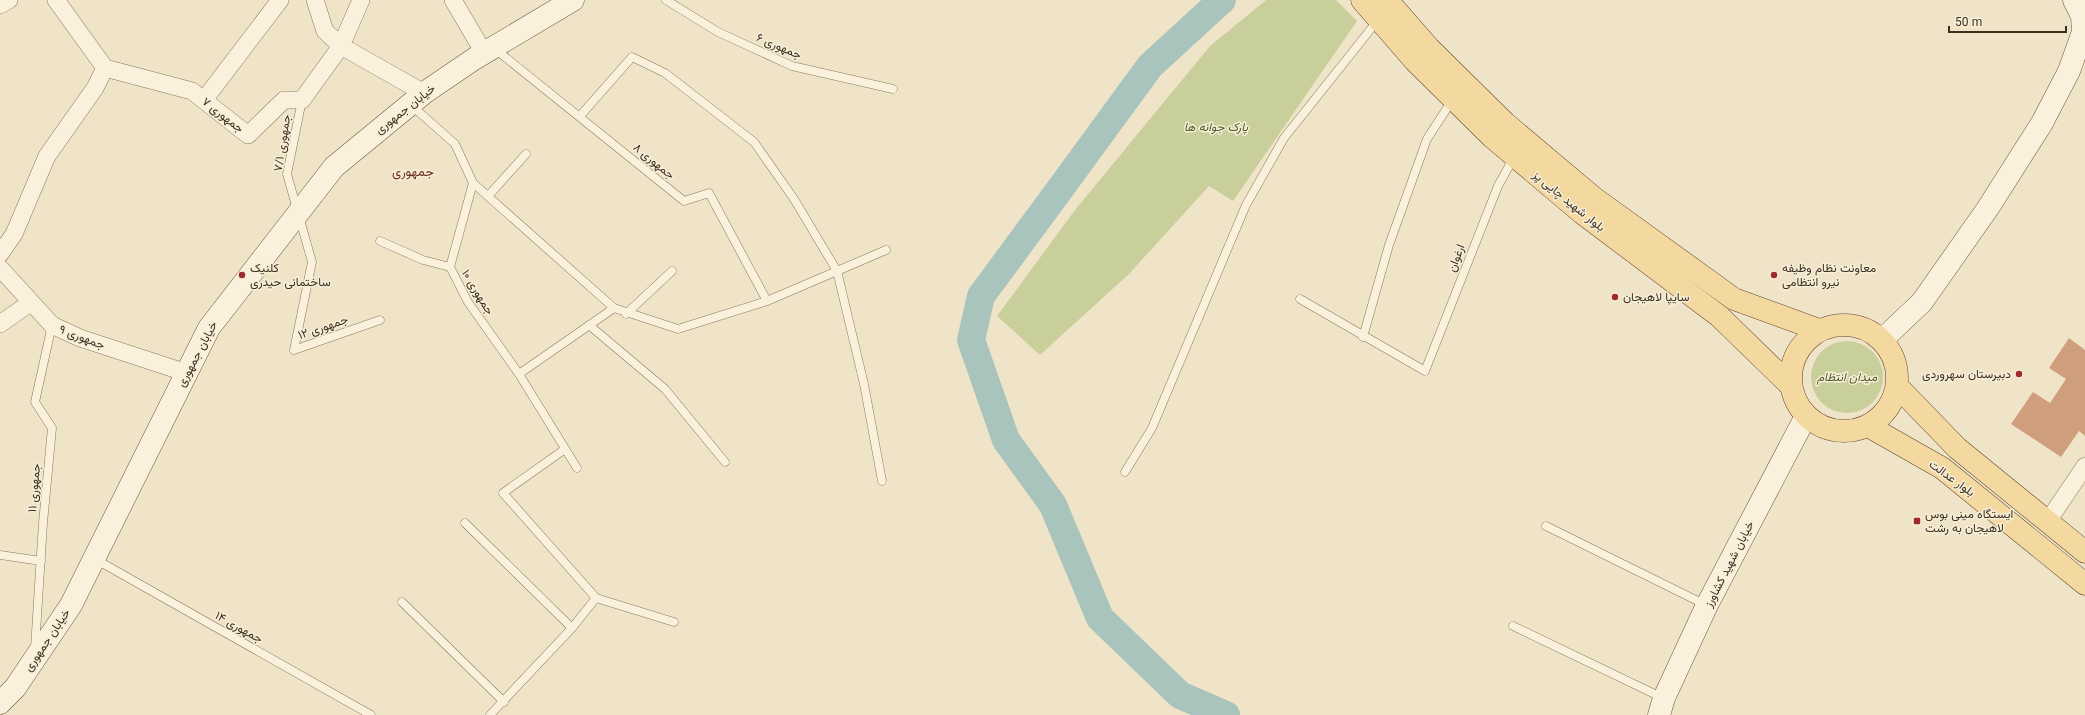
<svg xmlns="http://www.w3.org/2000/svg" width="2085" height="715" font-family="Georgia,Vazirmatn,serif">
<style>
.green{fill:#c9cf9b}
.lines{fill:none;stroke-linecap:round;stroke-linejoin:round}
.river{stroke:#a9c4bc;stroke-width:28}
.building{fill:#cf9f7d}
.service-casing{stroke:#8d765c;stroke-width:9}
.minor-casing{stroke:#8d765c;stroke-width:18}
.secondary-casing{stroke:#6f573f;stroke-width:23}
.primary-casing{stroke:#5b4430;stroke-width:23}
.service{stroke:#faf1dc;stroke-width:8}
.minor{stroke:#faf1dc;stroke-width:17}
.secondary{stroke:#faf1dc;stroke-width:22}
.primary{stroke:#f3d9a0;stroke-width:22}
.poi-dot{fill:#9e2a2b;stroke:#f7eed8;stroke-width:1.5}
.labels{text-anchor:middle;stroke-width:3;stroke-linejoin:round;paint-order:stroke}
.street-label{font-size:12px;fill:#3d2e20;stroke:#f7eed8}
.park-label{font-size:12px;font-style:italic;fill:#4d5a26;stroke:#f7eed8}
.poi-label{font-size:12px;fill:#3d2e20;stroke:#f7eed8;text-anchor:start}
.neighbourhood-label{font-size:13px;fill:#6b2e1e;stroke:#f7eed8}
</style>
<rect width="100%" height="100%" fill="#f0e4c8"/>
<g class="green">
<path d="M 1266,0 L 1336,0 L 1357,21 L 1233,201 L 1209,186 L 1129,274 L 1040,355 L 997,316 L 1075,210 L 1210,46 Z"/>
<circle cx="1847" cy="377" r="36"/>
</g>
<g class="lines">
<path class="river" d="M 1222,0 L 1150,66 L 1049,204 L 981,296 L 971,340 L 1006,440 L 1053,505 L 1100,618 L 1180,695 L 1226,715"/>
</g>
<path class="building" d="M 2069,338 L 2085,350 L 2085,436 L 2079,431 L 2061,457 L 2011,424 L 2033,392 L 2050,403 L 2066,379 L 2049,368 Z"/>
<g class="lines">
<defs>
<g id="service">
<path d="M 666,0 L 718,32 L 792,66 L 893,89"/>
<path d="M 495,49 L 684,201 L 709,193 L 767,301"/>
<path d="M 302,100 L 287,174 L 312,262 L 294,350 L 380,320"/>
<path d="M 411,105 L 455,144 L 473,183 L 450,267 L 468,302 L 519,374 L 577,468"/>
<path d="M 580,116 L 632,57 L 665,73 L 754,142 L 794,199 L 837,271 L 864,384 L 882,481"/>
<path d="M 473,183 L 614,308 L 678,329 L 767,301 L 886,250"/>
<path d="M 489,195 L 526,154"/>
<path d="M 380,241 L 423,260 L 450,267"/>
<path d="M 1300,299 L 1425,371 L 1498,186 L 1514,157"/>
<path d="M 626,314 L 672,271"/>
<path d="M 589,325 L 665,389 L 725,462"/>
<path d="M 1363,337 L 1389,245 L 1427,139 L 1453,99"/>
<path d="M 519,374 L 614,308"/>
<path d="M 565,449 L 503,493 L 596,598 L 674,622"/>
<path d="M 1125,472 L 1152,428 L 1246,205 L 1284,138 L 1378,20"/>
<path d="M 465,523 L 572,628"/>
<path d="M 1546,526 L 1706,605"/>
<path d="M 0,555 L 41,561"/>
<path d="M 95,559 L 371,715"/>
<path d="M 402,602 L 504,702"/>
<path d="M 1513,626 L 1663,698"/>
<path d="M 35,648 L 43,523 L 52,428 L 35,402 L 52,325"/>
<path d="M 490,715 L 572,628 L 596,598"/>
</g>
<g id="minor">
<path d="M 56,0 L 105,68 L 192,91 L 248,135 L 284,100 L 302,100 L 341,46 L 424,93"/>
<path d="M 315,0 L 325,31 L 341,46 L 361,0"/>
<path d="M 453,0 L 484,53"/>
<path d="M 0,5 L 9,0"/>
<path d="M 204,100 L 280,0"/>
<path d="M 0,254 L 14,234 L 47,156 L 95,88 L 105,68"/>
<path d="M 0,268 L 52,325 L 80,338 L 187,373"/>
<path d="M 0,324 L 30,303"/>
<path d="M 2048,521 L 2085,466"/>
</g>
<g id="secondary">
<path d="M 1882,340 L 1922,302 L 1988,208 L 2042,123 L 2069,71 L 2083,32 L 2082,16 L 2074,0"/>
<path d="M 0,703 L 15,688 L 71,605 L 209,328 L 334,167 L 424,93 L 474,59 L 573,0"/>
<path d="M 1659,715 L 1664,698 L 1707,605 L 1806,416"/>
</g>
<g id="primary">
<path d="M 1362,0 L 1415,61 L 1492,137 L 1582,213 L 1719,316 L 1791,386"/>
<path d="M 1387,0 L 1429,48 L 1505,123 L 1594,198 L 1734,299 L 1819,330"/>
<circle cx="1844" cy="378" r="53"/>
<path d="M 1897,386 L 1957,448 L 2085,552"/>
<path d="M 1868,426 L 1942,468 L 2085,584"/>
</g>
</defs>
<use href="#service" class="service-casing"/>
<use href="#minor" class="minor-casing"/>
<use href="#secondary" class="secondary-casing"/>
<use href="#primary" class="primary-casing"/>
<use href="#service" class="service"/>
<use href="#minor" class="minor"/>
<use href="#secondary" class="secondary"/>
<use href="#primary" class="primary"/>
</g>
<g class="poi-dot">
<circle cx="242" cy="275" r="4"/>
<circle cx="1774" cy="275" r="4"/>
<circle cx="1615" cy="297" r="4"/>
<circle cx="2019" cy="374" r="4"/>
<rect x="1913" y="517" width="8" height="8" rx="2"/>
</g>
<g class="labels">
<g class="street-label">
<text transform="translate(779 46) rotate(23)" y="4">جمهوری ۶</text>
<text transform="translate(405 109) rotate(-38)" y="4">خیابان جمهوری</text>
<text transform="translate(223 115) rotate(38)" y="4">جمهوری ۷</text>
<text transform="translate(282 143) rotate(-81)" y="4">جمهوری ۷/۱</text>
<text transform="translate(654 161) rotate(39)" y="4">جمهوری ۸</text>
<text transform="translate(1569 201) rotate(39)" y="4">بلوار شهید چایی پز</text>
<text transform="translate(1456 258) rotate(-69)" y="4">ارغوان</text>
<text transform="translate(478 292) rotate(59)" y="4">جمهوری ۱۰</text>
<text transform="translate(323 327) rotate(-19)" y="4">جمهوری ۱۲</text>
<text transform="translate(82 337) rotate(21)" y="4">جمهوری ۹</text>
<text transform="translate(197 354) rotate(-62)" y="4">خیابان جمهوری</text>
<text transform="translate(1952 478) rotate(36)" y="4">بلوار عدالت</text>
<text transform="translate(34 488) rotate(-85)" y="4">جمهوری ۱۱</text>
<text transform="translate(1729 564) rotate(-63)" y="4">خیابان شهید کشاورز</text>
<text transform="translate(239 627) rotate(29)" y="4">جمهوری ۱۴</text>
<text transform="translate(47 640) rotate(-56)" y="4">خیابان جمهوری</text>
</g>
<g class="park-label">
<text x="1216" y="131">پارک جوانه ها</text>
<text x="1847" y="381">میدان انتظام</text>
</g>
<g class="poi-label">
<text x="250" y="272">کلنیک<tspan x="250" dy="14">ساختمانی حیدری</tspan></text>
<text x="1782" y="272">معاونت نظام وظیفه<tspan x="1782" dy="14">نیرو انتظامی</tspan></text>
<text x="1623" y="301">سایپا لاهیجان</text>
<text x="2011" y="378" text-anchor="end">دبیرستان سهروردی</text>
<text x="1925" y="518">ایستگاه مینی بوس<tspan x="1925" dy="14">لاهیجان به رشت</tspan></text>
</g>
<g class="neighbourhood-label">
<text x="413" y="176">جمهوری</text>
</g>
</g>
<path d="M1949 26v6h117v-6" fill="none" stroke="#3d2e20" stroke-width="2"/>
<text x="1955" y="26" font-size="12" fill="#3d2e20" stroke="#f7eed8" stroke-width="3" paint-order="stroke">50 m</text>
</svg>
